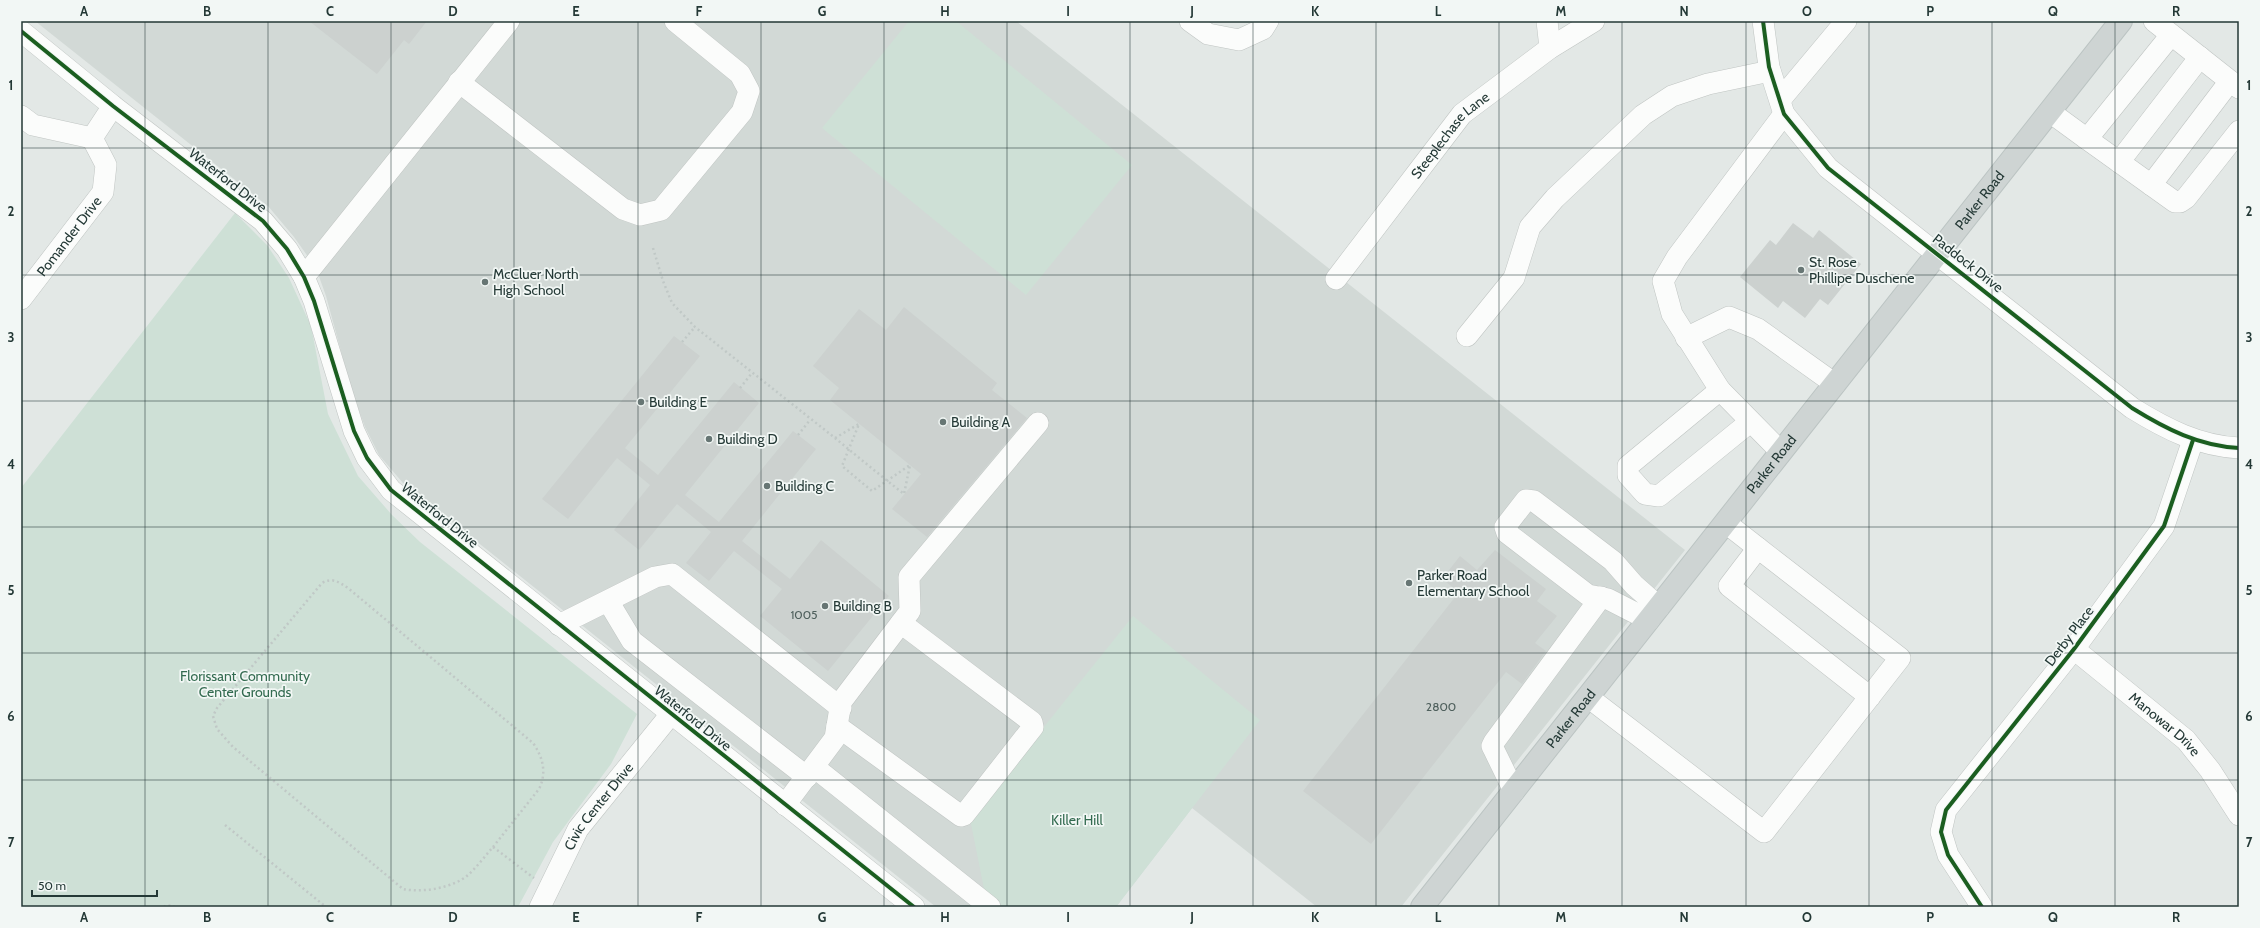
<svg xmlns="http://www.w3.org/2000/svg" width="2260" height="928" font-family="Cabin,sans-serif">
<style>
.built{fill:#d2d9d6}
.green{fill:#cee0d6}
.building{fill:#ccd1cf}
.lines{fill:none;stroke-linecap:round;stroke-linejoin:round}
.minor-casing{stroke:#c0c5c3;stroke-width:22}
.major-casing{stroke:#bcc4c3;stroke-width:24}
.path{stroke:#c0c8c6;stroke-width:2.5;stroke-dasharray:2 3;stroke-linecap:butt}
.minor{stroke:#fbfcfb;stroke-width:21}
.major{stroke:#ced4d3;stroke-width:22}
.cycleway-casing{stroke:#f2f7f5;stroke-width:6}
.cycleway{stroke:#1b5e20;stroke-width:4}
.grid{fill:none;stroke:#243936;stroke-width:1;stroke-opacity:0.55}
.poi-dot{fill:#677674;stroke:#f2f7f5;stroke-width:1.5}
.labels{text-anchor:middle;stroke-width:3.5;stroke-linejoin:round;paint-order:stroke}
.number-label{font-size:12px;fill:#4f605d}
.street-label{font-size:14px;fill:#243936;stroke:#f2f7f5}
.poi-label{font-size:14px;fill:#243936;stroke:#f2f7f5;text-anchor:start}
.park-label{font-size:14px;fill:#336b50;stroke:#f2f7f5}
.neatline{fill:none;stroke:#243936;stroke-width:1.5}
.grid-label{font-size:13px;text-anchor:middle;font-weight:bold;fill:#243936}
</style>
<rect width="100%" height="100%" fill="#e3e8e6"/>
<path class="built" d="M 35,21 L 1016,21 L 1685,550 L 1401,907 L 1317,907 L 1192,808 L 1116,907 L 936,907 L 403,483 L 379,455 L 365,427 L 351,388 L 326,296 L 316,268 L 294,237 L 268,206 Z"/>
<g class="green">
<path d="M 909,21 L 956,21 L 1132,165 L 1026,295 L 822,128 Z"/>
<path d="M 235,213 L 267,245 L 289,278 L 311,326 L 328,414 L 358,476 L 392,515 L 420,542 L 637,714 L 611,764 L 553,842 L 518,907 L 21,907 L 21,488 Z"/>
<path d="M 1133,616 L 1260,720 L 1116,907 L 996,907 L 986,899 L 970,819 Z"/>
</g>
<g class="building">
<path d="M 309,21 L 427,21 L 409,44 L 404,40 L 377,74 Z"/>
<path d="M 1793,223 L 1813,238 L 1819,230 L 1861,264 L 1828,305 L 1820,299 L 1805,318 L 1783,301 L 1778,308 L 1740,277 L 1770,240 L 1776,245 Z"/>
<path d="M 904,307 L 997,383 L 992,390 L 1027,418 L 927,537 L 892,509 L 921,474 L 830,400 L 839,388 L 813,366 L 859,309 L 886,330 Z"/>
<path d="M 674,336 L 700,356 L 625,448 L 658,475 L 734,382 L 759,403 L 685,495 L 719,522 L 793,431 L 816,449 L 742,541 L 790,579 L 821,540 L 889,596 L 828,671 L 760,616 L 782,589 L 734,551 L 709,581 L 686,563 L 711,532 L 677,504 L 639,550 L 614,530 L 650,485 L 617,458 L 568,519 L 542,499 Z"/>
<path d="M 1495,550 L 1546,589 L 1537,601 L 1557,616 L 1535,643 L 1546,651 L 1522,684 L 1506,672 L 1371,844 L 1303,791 L 1459,592 L 1442,579 L 1460,556 L 1477,570 Z"/>
</g>
<g class="lines">
<defs>
<g id="minor">
<path d="M 1190,21 L 1208,34 L 1239,40 L 1263,29 L 1268,21"/>
<path d="M 1547,21 L 1550,48"/>
<path d="M 1763,21 L 1769,67 L 1784,114 L 1828,168 L 2132,408 C 2166,429 2199,446 2239,448"/>
<path d="M 2154,21 L 2239,88"/>
<path d="M 21,31 L 113,106 L 263,221 L 287,249 L 304,277 L 314,301 L 354,431 L 367,458 L 391,490 L 914,907"/>
<path d="M 459,82 L 623,209 L 640,215 L 661,210 L 742,112 L 749,91 L 740,74 L 675,21"/>
<path d="M 1780,100 L 1846,21"/>
<path d="M 2050,112 L 2087,139 L 2171,35"/>
<path d="M 21,116 L 33,125 L 92,138"/>
<path d="M 2087,139 L 2175,202 L 2180,202 L 2186,198 L 2239,131"/>
<path d="M 2119,162 L 2200,57"/>
<path d="M 2151,185 L 2230,81"/>
<path d="M 304,277 L 509,21"/>
<path id="s1" d="M 1336,279 L 1462,114 L 1550,48 L 1594,21"/>
<path id="s2" d="M 21,299 L 103,192 L 106,165 L 92,138 L 113,106"/>
<path d="M 1467,336 L 1514,278 L 1530,227 L 1555,198 L 1643,115 L 1672,96 L 1708,84 L 1770,71"/>
<path d="M 1686,338 L 1729,317 L 1758,329 L 1835,384"/>
<path d="M 1720,390 L 1628,466 L 1628,475 L 1645,494 L 1659,496 L 1750,422"/>
<path d="M 1781,452 L 1720,390 L 1672,314 L 1663,281 L 1677,257 L 1784,114"/>
<path d="M 1726,523 L 1758,548"/>
<path d="M 608,601 L 632,641 L 807,777"/>
<path d="M 1649,620 L 1608,599 L 1588,595 L 1507,533 L 1505,527 L 1526,500 L 1534,501 L 1613,561 L 1634,585 L 1659,607"/>
<path d="M 559,625 L 655,577 L 672,574 L 841,708"/>
<path id="s3" d="M 2074,649 L 2186,740 L 2210,770 L 2239,815"/>
<path d="M 1588,697 L 1764,832 L 1900,658 L 1758,548 L 1729,586 L 1870,697"/>
<path d="M 837,726 L 961,816 L 964,815 L 1033,727 L 1032,722 L 901,623"/>
<path d="M 814,767 L 990,907"/>
<path d="M 1514,791 L 1494,750 L 1492,746 L 1494,742 L 1601,597"/>
<path d="M 785,805 L 835,738 L 841,702 L 910,611 L 909,577 L 1038,423"/>
<path id="s4" d="M 540,907 L 578,829 L 671,714"/>
<path d="M 1982,907 L 1948,855 L 1941,832 L 1946,810 L 2074,649 L 2164,526 L 2193,440"/>
</g>
<g id="major">
<path id="s5" d="M 1422,907 L 2121,21"/>
</g>
</defs>
<use href="#minor" class="minor-casing"/>
<use href="#major" class="major-casing"/>
<g class="path">
<path d="M 653,248 L 663,281 L 672,303 L 695,327 L 835,438 C 858,457 881,476 904,494 L 910,465 L 872,491 L 842,466 L 859,424"/>
<path d="M 682,342 L 695,327"/>
<path d="M 740,388 L 752,373"/>
<path d="M 798,435 L 810,420"/>
<path d="M 835,438 L 859,424"/>
<path d="M 225,825 L 326,907"/>
<path d="M 493,847 L 539,789 C 547,773 543,757 533,743 L 348,588 C 339,582 332,577 322,583 L 217,708 L 213,716 L 217,729 L 233,747 L 403,889 C 422,893 453,888 468,875 C 477,867 485,856 493,847 L 534,878"/>
<path d="M 164,907 L 167,905 L 175,907"/>
</g>
<use href="#minor" class="minor"/>
<use href="#major" class="major"/>
<defs>
<g id="cycleway">
<path d="M 1763,21 L 1769,67 L 1784,114 L 1828,168 L 2132,408 C 2166,429 2199,446 2239,448"/>
<path d="M 21,31 L 113,106 L 263,221 L 287,249 L 304,277 L 314,301 L 354,431 L 367,458 L 391,490 L 914,907"/>
<path d="M 1982,907 L 1948,855 L 1941,832 L 1946,810 L 2074,649 L 2164,526 L 2193,440"/>
</g>
</defs>
<use href="#cycleway" class="cycleway-casing"/>
<use href="#cycleway" class="cycleway"/>
</g>
<path class="grid" d="M 145,21 L 145,907M 268,21 L 268,907M 391,21 L 391,907M 514,21 L 514,907M 638,21 L 638,907M 761,21 L 761,907M 884,21 L 884,907M 1007,21 L 1007,907M 1130,21 L 1130,907M 1253,21 L 1253,907M 1376,21 L 1376,907M 1499,21 L 1499,907M 1622,21 L 1622,907M 1746,21 L 1746,907M 1869,21 L 1869,907M 1992,21 L 1992,907M 2115,21 L 2115,907M 21,148 L 2239,148M 21,275 L 2239,275M 21,401 L 2239,401M 21,527 L 2239,527M 21,653 L 2239,653M 21,780 L 2239,780"/>
<g class="poi-dot">
<circle cx="1801" cy="270" r="4"/>
<circle cx="485" cy="282" r="4"/>
<circle cx="641" cy="402" r="4"/>
<circle cx="943" cy="422" r="4"/>
<circle cx="709" cy="439" r="4"/>
<circle cx="767" cy="486" r="4"/>
<circle cx="1409" cy="583" r="4"/>
<circle cx="825" cy="606" r="4"/>
</g>
<g class="labels">
<g class="number-label">
<text x="804" y="619">1005</text>
<text x="1441" y="711">2800</text>
</g>
<g class="street-label">
<text dy="5" stroke="none"><textPath href="#s1" startOffset="184">Steeplechase Lane</textPath></text>
<text transform="translate(228 180) rotate(38)" y="5">Waterford Drive</text>
<text dy="5" stroke="none"><textPath href="#s5" startOffset="900">Parker Road</textPath></text>
<text dy="5" stroke="none"><textPath href="#s2" startOffset="79">Pomander Drive</textPath></text>
<text transform="translate(1968 263) rotate(38)" y="5">Paddock Drive</text>
<text dy="5" stroke="none"><textPath href="#s5" startOffset="564">Parker Road</textPath></text>
<text transform="translate(440 515) rotate(39)" y="5">Waterford Drive</text>
<text transform="translate(2069 636) rotate(-53)" y="5">Derby Place</text>
<text transform="translate(693 718) rotate(39)" y="5">Waterford Drive</text>
<text dy="5" stroke="none"><textPath href="#s5" startOffset="240">Parker Road</textPath></text>
<text dy="5" stroke="none"><textPath href="#s3" startOffset="118">Manowar Drive</textPath></text>
<text dy="5" stroke="none"><textPath href="#s4" startOffset="117">Civic Center Drive</textPath></text>
</g>
<g class="poi-label">
<text x="1809" y="267">St. Rose<tspan x="1809" dy="16">Phillipe Duschene</tspan></text>
<text x="493" y="279">McCluer North<tspan x="493" dy="16">High School</tspan></text>
<text x="649" y="407">Building E</text>
<text x="951" y="427">Building A</text>
<text x="717" y="444">Building D</text>
<text x="775" y="491">Building C</text>
<text x="1417" y="580">Parker Road<tspan x="1417" dy="16">Elementary School</tspan></text>
<text x="833" y="611">Building B</text>
</g>
<g class="park-label">
<text x="245" y="681">Florissant Community<tspan x="245" dy="16">Center Grounds</tspan></text>
<text x="1077" y="825">Killer Hill</text>
</g>
</g>
<rect width="2260" height="928" fill="none" stroke="#f2f7f5" stroke-width="44"/>
<path d="M32 890v6h125v-6" fill="none" stroke="#243936" stroke-width="2"/>
<text x="38" y="890" font-size="12" fill="#243936" stroke="#f2f7f5" stroke-width="3" paint-order="stroke">50 m</text>
<rect x="22" y="22" width="2216" height="884" class="neatline"/>
<g class="grid-label">
<text x="84" y="16">A</text>
<text x="207" y="16">B</text>
<text x="330" y="16">C</text>
<text x="453" y="16">D</text>
<text x="576" y="16">E</text>
<text x="699" y="16">F</text>
<text x="822" y="16">G</text>
<text x="945" y="16">H</text>
<text x="1068" y="16">I</text>
<text x="1192" y="16">J</text>
<text x="1315" y="16">K</text>
<text x="1438" y="16">L</text>
<text x="1561" y="16">M</text>
<text x="1684" y="16">N</text>
<text x="1807" y="16">O</text>
<text x="1930" y="16">P</text>
<text x="2053" y="16">Q</text>
<text x="2176" y="16">R</text>
<text x="11" y="90">1</text>
<text x="2249" y="90">1</text>
<text x="11" y="216">2</text>
<text x="2249" y="216">2</text>
<text x="11" y="342">3</text>
<text x="2249" y="342">3</text>
<text x="11" y="469">4</text>
<text x="2249" y="469">4</text>
<text x="11" y="595">5</text>
<text x="2249" y="595">5</text>
<text x="11" y="721">6</text>
<text x="2249" y="721">6</text>
<text x="11" y="847">7</text>
<text x="2249" y="847">7</text>
<text x="84" y="922">A</text>
<text x="207" y="922">B</text>
<text x="330" y="922">C</text>
<text x="453" y="922">D</text>
<text x="576" y="922">E</text>
<text x="699" y="922">F</text>
<text x="822" y="922">G</text>
<text x="945" y="922">H</text>
<text x="1068" y="922">I</text>
<text x="1192" y="922">J</text>
<text x="1315" y="922">K</text>
<text x="1438" y="922">L</text>
<text x="1561" y="922">M</text>
<text x="1684" y="922">N</text>
<text x="1807" y="922">O</text>
<text x="1930" y="922">P</text>
<text x="2053" y="922">Q</text>
<text x="2176" y="922">R</text>
</g>
</svg>
